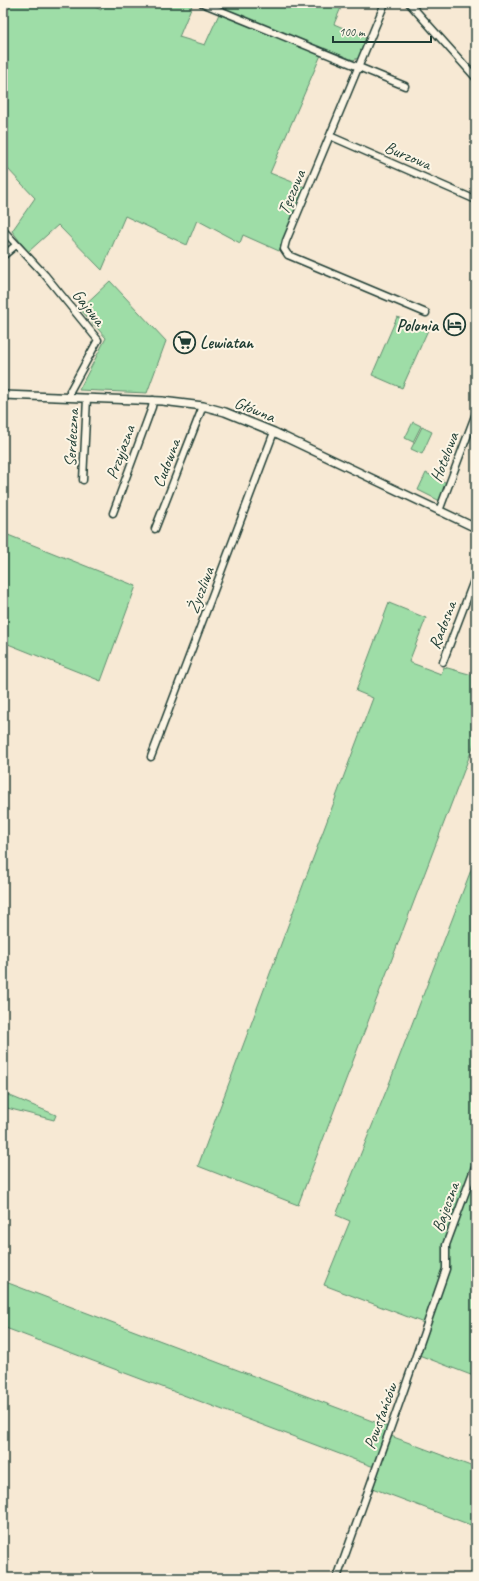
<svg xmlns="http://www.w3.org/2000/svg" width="479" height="1581" font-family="Caveat,sans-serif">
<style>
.green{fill:#9edda7;stroke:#5e8d6e}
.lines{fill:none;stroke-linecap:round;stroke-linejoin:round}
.minor-casing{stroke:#1f3d34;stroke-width:9}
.tertiary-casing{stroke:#1f3d34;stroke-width:10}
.minor{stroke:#fcf5e5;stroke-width:6}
.tertiary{stroke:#fcf5e5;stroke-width:7}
.labels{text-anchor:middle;stroke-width:4;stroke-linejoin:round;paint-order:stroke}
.street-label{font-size:17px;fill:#1f3d34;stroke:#fcf5e5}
.poi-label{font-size:17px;font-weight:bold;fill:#1f3d34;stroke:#fcf5e5;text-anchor:end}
</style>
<rect width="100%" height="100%" fill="#f7e9d4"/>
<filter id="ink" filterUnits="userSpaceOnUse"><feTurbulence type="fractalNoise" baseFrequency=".025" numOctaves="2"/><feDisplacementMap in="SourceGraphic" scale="8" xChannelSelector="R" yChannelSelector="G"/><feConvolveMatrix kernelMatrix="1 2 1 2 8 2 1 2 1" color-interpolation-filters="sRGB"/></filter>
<g filter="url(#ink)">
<g class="green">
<path d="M 3,3 L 87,3 L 101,10 L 104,3 L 193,3 L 179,37 L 205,45 L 219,14 L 213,3 L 343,3 L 334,24 L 367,38 L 359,58 L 353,60 L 324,48 L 270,173 L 305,187 L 279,251 L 243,235 L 240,243 L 197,220 L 187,245 L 125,216 L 102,270 L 58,225 L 28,252 L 12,231 L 35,198 L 7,168 L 3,171 Z"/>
<path d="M 110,281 L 166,341 L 147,393 L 79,390 L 106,338 L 80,309 Z"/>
<path d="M 397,317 L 428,330 L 402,388 L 372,375 Z"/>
<path d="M 413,422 L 421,426 L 413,442 L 405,438 Z"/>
<path d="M 422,427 L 432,432 L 422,454 L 411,449 Z"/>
<path d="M 426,473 L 447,483 L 440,501 L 418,490 Z"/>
<path d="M 3,533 L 136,586 L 101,681 L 3,642 Z"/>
<path d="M 389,603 L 426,618 L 409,662 L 441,674 L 444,667 L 476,676 L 476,739 L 298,1205 L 198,1166 L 373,698 L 356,691 Z"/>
<path d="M 476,857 L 476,1377 L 419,1355 L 429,1325 L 324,1285 L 350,1221 L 336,1215 L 389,1084 Z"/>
<path d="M 3,1093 L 56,1115 L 54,1120 L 3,1107 Z"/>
<path d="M 3,1281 L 388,1427 L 374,1467 L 3,1327 Z"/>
<path d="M 391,1436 L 476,1468 L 476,1527 L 372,1488 Z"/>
</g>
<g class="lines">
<defs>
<g id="minor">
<path d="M 202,3 L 405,86"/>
<path d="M 385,3 L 286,241 L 284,249 L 288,255 L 426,313"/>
<path d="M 409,3 L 476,78"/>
<path d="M 330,136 L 476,200"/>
<path d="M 3,230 L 45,275 L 98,340 L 70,391 L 70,397"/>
<path d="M 3,256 L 16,245"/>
<path d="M 83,480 L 87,398"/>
<path d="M 439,511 L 476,413"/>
<path d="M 113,513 L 152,407 L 153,400"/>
<path d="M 155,529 L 203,406"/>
<path d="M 443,662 L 476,575"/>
<path d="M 151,757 L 274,432"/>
<path d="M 337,1578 L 404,1390 L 446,1269 L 446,1245 L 476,1164"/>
</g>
<path id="tertiary" d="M 3,395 L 162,401 L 203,406 L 225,412 L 274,432 L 476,528"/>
</defs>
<use href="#minor" class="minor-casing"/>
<use href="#tertiary" class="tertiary-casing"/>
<use href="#minor" class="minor"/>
<use href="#tertiary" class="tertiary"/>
</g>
</g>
<defs>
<symbol id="hotel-ring" viewBox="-11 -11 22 22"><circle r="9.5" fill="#fcf5e5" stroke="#1f3d34" stroke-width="1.5"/><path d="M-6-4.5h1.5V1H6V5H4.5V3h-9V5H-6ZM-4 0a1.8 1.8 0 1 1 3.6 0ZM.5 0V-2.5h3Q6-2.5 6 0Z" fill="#1f3d34"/></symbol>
<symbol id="supermarket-ring" viewBox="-11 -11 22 22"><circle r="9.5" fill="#fcf5e5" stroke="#1f3d34" stroke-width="1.5"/><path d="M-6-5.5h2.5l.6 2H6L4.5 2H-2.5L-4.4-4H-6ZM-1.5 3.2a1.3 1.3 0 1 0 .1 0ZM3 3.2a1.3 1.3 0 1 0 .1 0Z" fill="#1f3d34"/></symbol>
</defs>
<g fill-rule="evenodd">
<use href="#hotel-ring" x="442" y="312" width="25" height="25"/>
<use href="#supermarket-ring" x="172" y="330" width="25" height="25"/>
</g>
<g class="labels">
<g class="street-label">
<text transform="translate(408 155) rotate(23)" y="6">Burzowa</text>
<text transform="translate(291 192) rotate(-67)" y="6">Tęczowa</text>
<text transform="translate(89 307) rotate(51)" y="6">Gajowa</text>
<text transform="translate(255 409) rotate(22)" y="6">Główna</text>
<text transform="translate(71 438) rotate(-87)" y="6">Serdeczna</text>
<text transform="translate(120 452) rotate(-70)" y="6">Przyjazna</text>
<text transform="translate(444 457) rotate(-69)" y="6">Hotelowa</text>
<text transform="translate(166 463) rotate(-69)" y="6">Cudowna</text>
<text transform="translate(200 590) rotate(-69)" y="6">Życzliwa</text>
<text transform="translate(442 625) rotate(-69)" y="6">Radosna</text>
<text transform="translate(445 1207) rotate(-70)" y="6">Bajeczna</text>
<text transform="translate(380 1416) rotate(-70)" y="6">Powstańców</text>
</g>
<g class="poi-label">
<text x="438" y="331">Polonia</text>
<text x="200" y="348" text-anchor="start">Lewiatan</text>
</g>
</g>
<rect width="479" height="1581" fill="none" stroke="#fcf5e5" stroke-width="16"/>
<rect x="8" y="8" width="463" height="1565" fill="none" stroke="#1f3d34" stroke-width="1.5" filter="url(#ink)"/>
<path d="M333 36v6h98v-6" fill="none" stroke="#1f3d34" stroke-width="2"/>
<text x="339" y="36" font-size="12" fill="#1f3d34" stroke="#fcf5e5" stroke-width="3" paint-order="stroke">100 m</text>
</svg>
